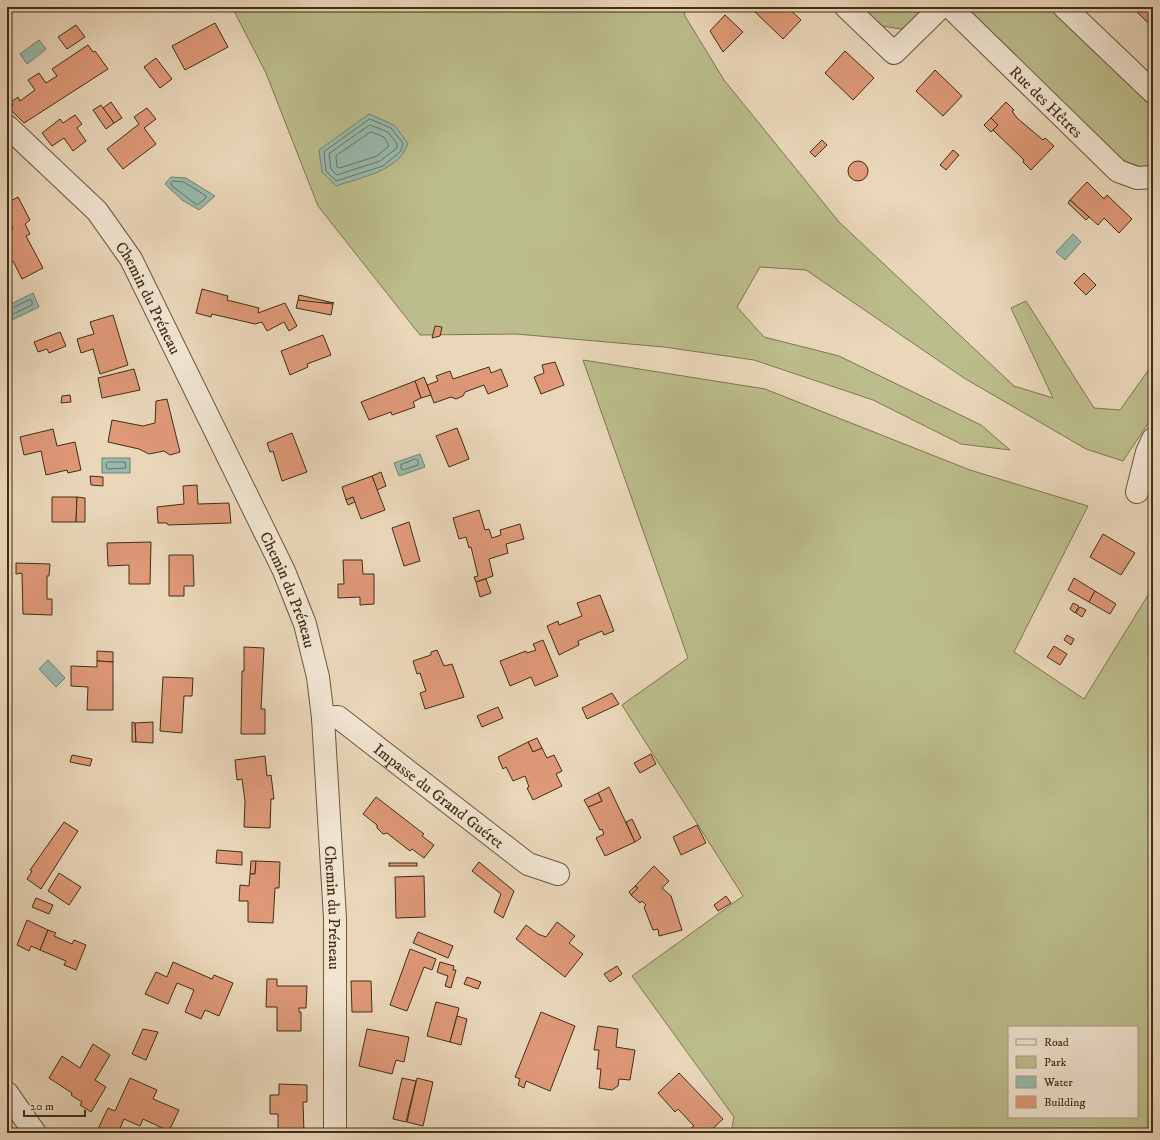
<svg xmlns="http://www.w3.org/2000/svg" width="1160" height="1140" font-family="'IM FELL DW Pica',serif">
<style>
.green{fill:#bcbd8c;stroke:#7e7650;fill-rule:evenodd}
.water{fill:#98baae;stroke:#758270}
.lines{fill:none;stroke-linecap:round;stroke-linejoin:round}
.shore{stroke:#6c7461;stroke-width:1}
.building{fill:#df9978;stroke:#412e14}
.street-casing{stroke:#6b583e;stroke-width:24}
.street{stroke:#f1e5d2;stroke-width:22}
.labels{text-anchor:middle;stroke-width:3.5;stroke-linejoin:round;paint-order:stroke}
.street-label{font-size:16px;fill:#412e14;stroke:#f1e5d2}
</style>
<rect width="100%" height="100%" fill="#ead7ba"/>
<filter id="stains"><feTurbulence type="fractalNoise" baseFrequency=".005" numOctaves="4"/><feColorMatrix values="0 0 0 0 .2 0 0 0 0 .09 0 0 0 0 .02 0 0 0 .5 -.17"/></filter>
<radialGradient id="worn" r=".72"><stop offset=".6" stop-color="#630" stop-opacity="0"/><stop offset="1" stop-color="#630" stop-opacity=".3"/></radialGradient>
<g class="green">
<path d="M 232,7 L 684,7 L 685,16 L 724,80 L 839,222 L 1014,386 L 1053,398 L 1011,308 L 1026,301 L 1094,408 L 1120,410 L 1150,368 L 1153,384 L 1153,416 L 1123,461 L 1086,449 L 964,378 L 806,270 L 760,267 L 737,307 L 764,337 L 839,356 L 981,425 L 1010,450 L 961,444 L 873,400 L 754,360 L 664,347 L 516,334 L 420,335 L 318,206 L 266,73 Z"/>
<path d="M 863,7 L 924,7 L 916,22 L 901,29 L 882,26 Z"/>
<path d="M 960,7 L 1054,7 L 1153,100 L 1153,163 L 1144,168 L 1119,159 Z"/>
<path d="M 583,360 L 765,389 L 970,470 L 1088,506 L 1014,652 L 1084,699 L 1153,587 L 1153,1133 L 731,1133 L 734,1117 L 632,976 L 743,896 L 622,705 L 688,658 ZM 1009,1027 L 1137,1027 L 1137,1117 L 1009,1117 Z"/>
</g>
<g class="water">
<path d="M 39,40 L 46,49 L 27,64 L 20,54 Z"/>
<path d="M 369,114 L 394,125 L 408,143 C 400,171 361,177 336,186 L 322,172 L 319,150 Z"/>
<path d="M 171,177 L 186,178 L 215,196 L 199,210 L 182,200 L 165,184 Z"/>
<path d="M 1073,234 L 1081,242 L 1065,260 L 1056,252 Z"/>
<path d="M 33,293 L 39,307 L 12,320 L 7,311 L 7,306 Z"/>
<path d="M 420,454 L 425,467 L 399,476 L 394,463 Z"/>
<rect x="102" y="458" width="28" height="15"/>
<path d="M 48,660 L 65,678 L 56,687 L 39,669 Z"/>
</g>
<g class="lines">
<g class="shore">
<path d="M 370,119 L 391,128 L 403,143 L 401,151 L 383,166 L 336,181 L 326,171 L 324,152 Z"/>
<path d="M 370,125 L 388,132 L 397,144 L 397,148 L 380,161 L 337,175 L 331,169 L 329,154 Z"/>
<path d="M 371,132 L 384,137 L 389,146 L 377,156 L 340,168 L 337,167 L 336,156 Z"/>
<path d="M 173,181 L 184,182 L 206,196 L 206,198 L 197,205 L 172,186 L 171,183 Z"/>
<path d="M 29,300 L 32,300 L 32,305 L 13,314 L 11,309 Z"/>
<path d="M 416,459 L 418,461 L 418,465 L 403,470 L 401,469 L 401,465 Z"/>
<path d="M 108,462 L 125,462 L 126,468 L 107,469 L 106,464 Z"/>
</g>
</g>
<g class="building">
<path d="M 758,7 L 787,7 L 801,20 L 783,39 L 754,11 Z"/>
<path d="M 1132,7 L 1153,7 L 1153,15 L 1147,22 Z"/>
<path d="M 725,15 L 743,32 L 723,52 L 710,31 Z"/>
<path d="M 215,23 L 228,47 L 185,70 L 172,46 Z"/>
<path d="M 76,25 L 85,37 L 67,49 L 58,37 Z"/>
<path d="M 88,45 L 93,52 L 95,51 L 108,69 L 24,123 L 9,108 L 13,105 L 11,102 L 18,97 L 20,101 L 35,90 L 28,80 L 39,73 L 46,83 L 57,76 L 52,69 Z"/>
<path d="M 845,51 L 874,78 L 853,100 L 825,73 Z"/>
<path d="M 156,58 L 172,79 L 160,88 L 144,67 Z"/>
<path d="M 935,70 L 962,96 L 943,116 L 916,91 Z"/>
<path d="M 111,102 L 122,118 L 114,123 L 103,108 Z"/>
<path d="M 1006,102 L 1014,110 L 1012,111 L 1017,118 L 1043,140 L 1045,138 L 1054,146 L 1031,170 L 1023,162 L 1024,160 L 993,130 L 998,125 L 991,118 Z"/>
<path d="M 101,105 L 114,123 L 106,129 L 93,110 Z"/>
<path d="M 147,108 L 156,119 L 144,128 L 156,144 L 123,169 L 107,149 L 139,124 L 134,117 Z"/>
<path d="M 75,115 L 82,124 L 77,128 L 86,141 L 73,151 L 64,138 L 52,146 L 42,133 L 60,119 L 63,123 Z"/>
<path d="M 991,118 L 998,125 L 991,132 L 984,125 Z"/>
<path d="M 822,140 L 827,145 L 815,157 L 810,152 Z"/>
<path d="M 953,150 L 959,155 L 946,170 L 940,165 Z"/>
<circle cx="858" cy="171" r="10"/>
<path d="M 1087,182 L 1104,199 L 1107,195 L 1132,219 L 1119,233 L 1104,218 L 1098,225 L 1070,200 Z"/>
<path d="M 18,197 L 30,220 L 25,224 L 30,234 L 26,236 L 43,268 L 22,279 L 13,261 L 7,264 L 7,233 L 13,229 L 7,217 L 7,203 Z"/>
<path d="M 1070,200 L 1089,217 L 1086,220 L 1068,203 Z"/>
<path d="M 1084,273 L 1096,285 L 1086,295 L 1074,283 Z"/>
<path d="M 202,289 L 228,296 L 227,300 L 259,308 L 258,313 L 285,303 L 297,326 L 289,331 L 284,322 L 267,331 L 262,322 L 255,324 L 212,314 L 211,317 L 196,313 Z"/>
<path d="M 299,295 L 334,303 L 317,303 L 298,300 Z"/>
<path d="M 298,300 L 333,304 L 331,315 L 296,308 Z"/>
<path d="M 113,315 L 128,365 L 100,374 L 93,349 L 81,353 L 77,339 L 94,334 L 90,322 Z"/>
<path d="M 435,326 L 442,327 L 440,336 L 432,338 Z"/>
<path d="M 60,332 L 66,346 L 49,353 L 47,349 L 38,352 L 34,342 Z"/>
<path d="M 323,335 L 331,355 L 307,364 L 308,367 L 290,375 L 281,351 Z"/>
<path d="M 555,362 L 564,385 L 541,394 L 534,377 L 544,373 L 542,365 Z"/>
<path d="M 489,367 L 491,373 L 501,369 L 508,386 L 488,394 L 484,385 L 465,392 L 463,396 L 456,399 L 451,397 L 434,403 L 427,385 L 438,381 L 436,376 L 450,371 L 453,379 Z"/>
<path d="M 134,369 L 140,390 L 102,398 L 98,378 Z"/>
<path d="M 424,377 L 431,395 L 421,398 L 415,381 Z"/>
<path d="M 415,381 L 421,398 L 413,402 L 415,407 L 392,415 L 391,412 L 369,420 L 361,402 Z"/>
<path d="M 70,395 L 71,402 L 61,403 L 62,396 Z"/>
<path d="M 167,399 L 180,452 L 170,455 L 164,451 L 149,454 L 139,449 L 108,442 L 112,420 L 143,426 L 155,423 L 156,401 Z"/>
<path d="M 457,428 L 469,459 L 449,467 L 436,436 Z"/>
<path d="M 53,429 L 57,446 L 75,442 L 81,470 L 68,473 L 67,470 L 46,475 L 41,451 L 24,455 L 20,437 Z"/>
<path d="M 292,433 L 307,472 L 282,481 L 273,451 L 270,452 L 267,443 Z"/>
<path d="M 381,472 L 386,486 L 377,490 L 372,476 Z"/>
<path d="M 90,476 L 103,477 L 103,486 L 91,485 Z"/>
<path d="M 372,476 L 385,510 L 361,519 L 353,497 L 346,500 L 342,487 Z"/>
<path d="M 197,485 L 198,504 L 229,503 L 231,523 L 168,525 L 167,523 L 158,523 L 157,507 L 184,504 L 183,486 Z"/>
<path d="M 52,497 L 77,497 L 76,522 L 52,522 Z"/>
<path d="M 77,497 L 85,498 L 85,522 L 76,522 Z"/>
<path d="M 353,497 L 355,502 L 348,505 L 346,500 Z"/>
<path d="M 479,510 L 485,530 L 489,529 L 492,538 L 501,535 L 500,530 L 520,524 L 524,539 L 506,544 L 508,553 L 489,559 L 493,576 L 476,582 L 474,577 L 478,576 L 471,547 L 469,548 L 466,537 L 459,539 L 453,518 Z"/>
<path d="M 409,522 L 420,561 L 404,566 L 392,528 Z"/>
<path d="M 1103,534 L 1135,553 L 1121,575 L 1090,557 Z"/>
<path d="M 151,542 L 150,584 L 129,584 L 129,565 L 108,566 L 107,543 Z"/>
<path d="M 169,555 L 193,555 L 194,586 L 184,586 L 184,596 L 169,596 Z"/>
<path d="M 343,560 L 362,560 L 363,574 L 374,574 L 374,604 L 360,605 L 360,597 L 338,598 L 338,584 L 344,584 Z"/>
<path d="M 16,563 L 50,564 L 49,576 L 47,576 L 47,599 L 52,599 L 52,615 L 23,614 L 22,573 L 16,574 Z"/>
<path d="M 1074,578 L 1095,591 L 1089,602 L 1068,590 Z"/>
<path d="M 486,579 L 491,593 L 480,597 L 476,582 Z"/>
<path d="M 1095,591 L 1116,604 L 1110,614 L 1089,602 Z"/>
<path d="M 600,595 L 614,631 L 604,635 L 602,631 L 578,641 L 579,645 L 559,655 L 547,626 L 558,621 L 559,625 L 582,616 L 577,603 Z"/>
<path d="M 1073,603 L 1079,606 L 1075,613 L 1070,609 Z"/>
<path d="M 1080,607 L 1086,610 L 1082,617 L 1076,613 Z"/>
<path d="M 1067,635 L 1074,639 L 1071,645 L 1064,640 Z"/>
<path d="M 543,640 L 558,676 L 535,686 L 531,677 L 510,686 L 500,661 L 526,651 L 527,653 L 536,650 L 533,644 Z"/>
<path d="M 1054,646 L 1067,654 L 1060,665 L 1047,657 Z"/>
<path d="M 244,647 L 264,648 L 261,709 L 265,709 L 265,734 L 241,734 L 242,671 L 244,671 Z"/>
<path d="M 437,650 L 444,666 L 452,664 L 464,697 L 425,709 L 420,693 L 426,691 L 420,673 L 417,674 L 413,661 L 431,655 L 431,652 Z"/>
<path d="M 97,651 L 113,652 L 113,662 L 97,661 Z"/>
<path d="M 97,661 L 113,662 L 113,710 L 87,710 L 88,687 L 71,686 L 71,666 L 97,667 Z"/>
<path d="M 163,677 L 193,678 L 192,696 L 184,696 L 182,733 L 160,731 Z"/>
<path d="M 612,693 L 619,704 L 587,719 L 582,708 Z"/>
<path d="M 498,707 L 503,718 L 482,727 L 477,716 Z"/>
<path d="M 132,722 L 135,723 L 136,742 L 132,742 Z"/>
<path d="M 153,722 L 153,743 L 136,742 L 135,723 Z"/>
<path d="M 537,738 L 542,748 L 533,752 L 528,742 Z"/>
<path d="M 528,742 L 533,752 L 542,748 L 547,758 L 554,755 L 562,771 L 556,774 L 562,786 L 533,800 L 527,788 L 529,787 L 525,776 L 513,781 L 506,767 L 503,769 L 498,757 Z"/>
<path d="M 651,754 L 656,764 L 640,773 L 634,763 Z"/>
<path d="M 72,755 L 92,759 L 90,766 L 70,762 Z"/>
<path d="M 265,756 L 267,776 L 271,775 L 274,799 L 271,799 L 270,828 L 244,827 L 245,801 L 242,779 L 237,780 L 235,760 Z"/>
<path d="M 609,787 L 635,842 L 605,856 L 596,838 L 604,834 L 602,829 L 600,830 L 588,807 L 602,801 L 598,793 Z"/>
<path d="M 598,793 L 602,801 L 588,807 L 584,800 Z"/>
<path d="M 376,797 L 424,834 L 422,836 L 434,845 L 424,858 L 412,849 L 410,851 L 387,833 L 383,834 L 377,828 L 377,825 L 363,814 Z"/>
<path d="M 632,819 L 641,838 L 635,842 L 626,822 Z"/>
<path d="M 64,822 L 78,831 L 41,889 L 27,879 L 32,871 L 30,870 Z"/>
<path d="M 697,825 L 706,843 L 681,855 L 673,837 Z"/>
<path d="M 217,850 L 242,852 L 242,865 L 216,863 Z"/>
<path d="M 251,861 L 256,861 L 255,874 L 250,874 Z"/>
<path d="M 256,861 L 280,862 L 279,888 L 275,888 L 273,923 L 248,922 L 248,901 L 239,901 L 240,885 L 249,886 L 250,874 L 255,874 Z"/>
<path d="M 479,862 L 514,891 L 503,918 L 494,912 L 501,894 L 472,871 Z"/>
<rect x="389" y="863" width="28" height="3"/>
<path d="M 654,866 L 669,881 L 662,888 L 671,896 L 682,930 L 659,936 L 658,929 L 653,930 L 644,907 L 646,905 L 642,901 L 640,903 L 631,895 L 638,888 L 635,886 Z"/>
<path d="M 59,873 L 81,887 L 69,905 L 48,891 Z"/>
<path d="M 424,876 L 425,917 L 396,918 L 395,877 Z"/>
<path d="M 635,886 L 638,888 L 631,895 L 629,892 Z"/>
<path d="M 726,896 L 731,903 L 718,911 L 714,905 Z"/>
<path d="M 36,898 L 53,905 L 49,914 L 32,907 Z"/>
<path d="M 27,920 L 48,930 L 40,950 L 31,946 L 29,951 L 17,945 Z"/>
<path d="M 557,922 L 575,936 L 569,943 L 583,954 L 565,977 L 516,939 L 526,925 L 538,934 L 546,937 Z"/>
<path d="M 48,930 L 56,933 L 54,936 L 72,944 L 74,940 L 86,945 L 76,970 L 64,965 L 66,961 L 40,950 Z"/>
<path d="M 418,932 L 453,946 L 448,958 L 413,943 Z"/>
<path d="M 410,949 L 436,959 L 432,970 L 424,967 L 407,1011 L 390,1005 Z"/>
<path d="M 173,962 L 212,979 L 214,975 L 233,983 L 219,1016 L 205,1010 L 201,1019 L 185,1012 L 194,990 L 177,983 L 168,1004 L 145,994 L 156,972 L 167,977 Z"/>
<path d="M 440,962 L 454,966 L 453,970 L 456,970 L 451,988 L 445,986 L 448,976 L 437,972 Z"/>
<path d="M 617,966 L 622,974 L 610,982 L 604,974 Z"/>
<path d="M 467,977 L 481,982 L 478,989 L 464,984 Z"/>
<path d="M 267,979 L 277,979 L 277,986 L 307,986 L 306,1008 L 299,1008 L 299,1012 L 301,1012 L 301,1031 L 277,1031 L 277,1007 L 266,1007 Z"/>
<path d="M 351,981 L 371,981 L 372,1012 L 352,1012 Z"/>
<path d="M 436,1002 L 459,1008 L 450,1042 L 427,1036 Z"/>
<path d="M 541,1012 L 575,1026 L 550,1091 L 526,1081 L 524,1088 L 518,1085 L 520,1079 L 515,1077 Z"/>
<path d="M 457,1016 L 467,1019 L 461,1045 L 450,1042 Z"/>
<path d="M 598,1026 L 618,1029 L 616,1047 L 635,1050 L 630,1080 L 619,1079 L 618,1086 L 612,1090 L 599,1088 L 601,1069 L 597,1069 L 599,1050 L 594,1050 Z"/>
<path d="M 143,1029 L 158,1032 L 146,1060 L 132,1054 Z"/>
<path d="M 367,1029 L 409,1037 L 404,1062 L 396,1060 L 392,1074 L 359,1066 Z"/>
<path d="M 93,1044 L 110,1055 L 95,1080 L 106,1087 L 91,1112 L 80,1105 L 82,1102 L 71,1095 L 72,1093 L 49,1078 L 62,1056 L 80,1068 Z"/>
<path d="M 679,1073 L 723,1119 L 708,1133 L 694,1133 L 690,1129 L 694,1126 L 678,1109 L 675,1112 L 658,1093 Z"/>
<path d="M 130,1078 L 157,1090 L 153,1099 L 179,1110 L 169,1131 L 143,1119 L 140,1126 L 124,1119 L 118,1133 L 96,1133 L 108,1108 L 115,1111 Z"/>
<path d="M 402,1078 L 416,1081 L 406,1122 L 393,1119 Z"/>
<path d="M 417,1078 L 433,1082 L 423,1126 L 407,1122 Z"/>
<path d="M 279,1084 L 307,1085 L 307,1102 L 303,1102 L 304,1133 L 278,1133 L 278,1114 L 270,1114 L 270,1095 L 279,1095 Z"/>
</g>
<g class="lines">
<defs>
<g id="street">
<path d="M 846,7 L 894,53 L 941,7"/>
<path id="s1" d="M 950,7 L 1118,171 L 1137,178 L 1153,177"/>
<path d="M 1064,7 L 1153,92"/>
<path id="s2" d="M 7,126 L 97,211 L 131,259 L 284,571 L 305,624 L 318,677 L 323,718 L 335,918 L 335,1133"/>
<path d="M 1137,492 L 1147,452 L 1153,439"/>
<path id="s3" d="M 323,718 L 338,717 L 528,864 L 558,874"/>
<path d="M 7,1093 L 35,1133"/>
</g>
</defs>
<use href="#street" class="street-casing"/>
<use href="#street" class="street"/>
</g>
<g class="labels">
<g class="street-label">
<text dy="6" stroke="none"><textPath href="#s1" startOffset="135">Rue des Hêtres</textPath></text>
<text dy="6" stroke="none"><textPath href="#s2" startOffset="225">Chemin du Préneau</textPath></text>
<text dy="6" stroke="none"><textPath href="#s2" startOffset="549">Chemin du Préneau</textPath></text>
<text dy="6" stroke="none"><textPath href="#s3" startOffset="143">Impasse du Grand Guéret</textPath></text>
<text dy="6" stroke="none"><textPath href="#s2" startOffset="873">Chemin du Préneau</textPath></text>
</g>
</g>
<rect width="1160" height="1140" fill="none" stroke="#ead7ba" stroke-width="24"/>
<rect x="8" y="8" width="1144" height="1124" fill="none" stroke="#412e14" stroke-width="2"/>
<rect x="12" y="12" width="1136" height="1116" fill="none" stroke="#412e14"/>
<rect x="1008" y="1026" width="130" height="92" fill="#f1e5d2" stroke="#ab9c86"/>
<rect x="1016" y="1039" width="20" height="6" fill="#f1e5d2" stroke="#ab9c86"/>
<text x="1044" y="1046" font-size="12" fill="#412e14">Road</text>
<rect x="1016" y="1056" width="20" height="12" fill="#bcbd8c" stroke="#ab9c86"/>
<text x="1044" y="1066" font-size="12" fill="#412e14">Park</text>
<rect x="1016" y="1076" width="20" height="12" fill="#98baae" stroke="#ab9c86"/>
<text x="1044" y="1086" font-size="12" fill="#412e14">Water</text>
<rect x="1016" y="1096" width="20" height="12" fill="#df9978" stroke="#ab9c86"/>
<text x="1044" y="1106" font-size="12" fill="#412e14">Building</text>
<path d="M24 1110v6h61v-6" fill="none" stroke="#412e14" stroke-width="2"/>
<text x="30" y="1110" font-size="12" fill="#412e14" stroke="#f1e5d2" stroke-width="3" paint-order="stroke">20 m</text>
<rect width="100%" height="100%" filter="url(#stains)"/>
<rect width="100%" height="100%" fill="url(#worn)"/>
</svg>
